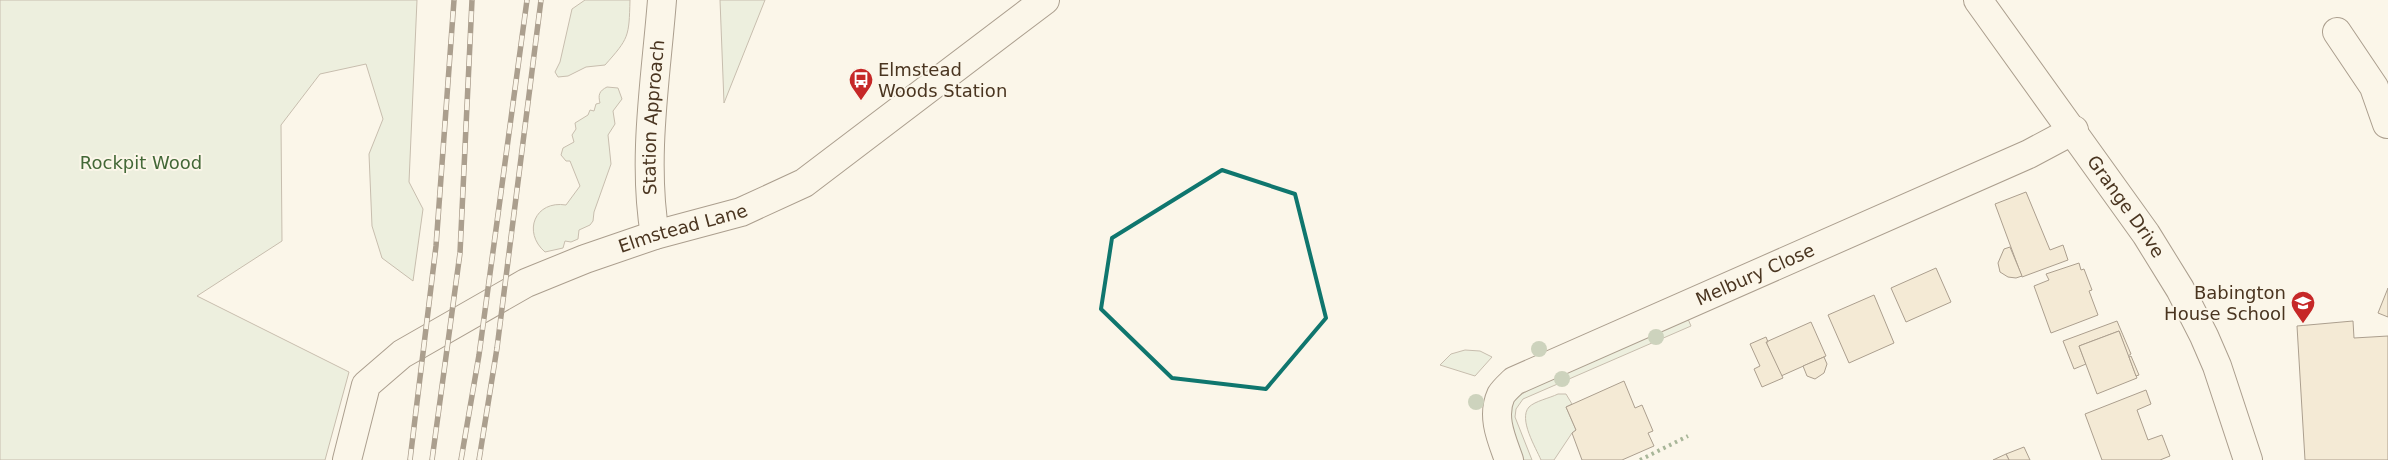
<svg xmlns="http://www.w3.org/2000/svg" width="2388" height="460" font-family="'DejaVu Sans',sans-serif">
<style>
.green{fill:#dce7d0;stroke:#887966}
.building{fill:#ecdcbc;stroke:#4a3520}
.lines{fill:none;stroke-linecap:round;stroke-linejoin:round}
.minor-casing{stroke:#4a3520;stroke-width:30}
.minor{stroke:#fbf6e9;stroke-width:28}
.rail-casing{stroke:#4a3520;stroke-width:5.5}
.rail{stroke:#fbf6e9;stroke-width:4;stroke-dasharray:11;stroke-linecap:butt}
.hedge{stroke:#436837;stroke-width:4;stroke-dasharray:2.5 4;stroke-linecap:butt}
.tree{fill:#96a887}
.marked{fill:none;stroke:#0f766e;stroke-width:4;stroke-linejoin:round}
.labels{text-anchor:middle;stroke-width:4;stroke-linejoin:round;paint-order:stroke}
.poi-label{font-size:18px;fill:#4a3520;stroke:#fbf6e9;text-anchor:start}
.street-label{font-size:18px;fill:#4a3520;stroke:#fbf6e9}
.park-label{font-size:18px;fill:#436837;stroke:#fbf6e9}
</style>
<rect width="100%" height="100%" fill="#fbf6e9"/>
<g class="green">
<path d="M 0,0 L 417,0 L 409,182 L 423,209 L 413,281 L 382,258 L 372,226 L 369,154 L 383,119 L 366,64 L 320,74 L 281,125 L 282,241 L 197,296 L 349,372 L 325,460 L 0,460 Z"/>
<path d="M 585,0 L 630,0 C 629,37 629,38 605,65 L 586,67 L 568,76 L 558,77 L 555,72 L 560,62 L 572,9 Z"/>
<path d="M 720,0 L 765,0 L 724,103 Z"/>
<path d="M 607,87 L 618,88 L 622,99 L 613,111 L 615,124 L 608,135 L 611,164 L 594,212 L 593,221 L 590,225 L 579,230 L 578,239 L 571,242 L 565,241 L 563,248 L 545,252 C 522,232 535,200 566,205 L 580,186 L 570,161 L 566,161 L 561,155 L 563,148 L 574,142 L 572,135 L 576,129 L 575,123 L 588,115 L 590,110 L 594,111 L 596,104 L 600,103 C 598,95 599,91 607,87 Z"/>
<path d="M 1688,319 L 1691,326 L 1523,399 L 1516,409 L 1515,417 L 1532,460 L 1524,460 C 1517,443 1503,421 1512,402 C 1519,388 1664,329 1688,319 Z"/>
<path d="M 1465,350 L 1480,351 L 1492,357 L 1475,376 L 1440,365 L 1451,354 Z"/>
<path d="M 1558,394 L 1566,394 L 1572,404 L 1566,407 L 1576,430 L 1572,433 L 1554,460 L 1541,460 C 1536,448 1518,419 1529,407 C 1535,401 1550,398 1558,394 Z"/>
</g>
<g class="building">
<path d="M 2026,192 L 2050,250 L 2063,245 L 2068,260 L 2022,277 L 1995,204 Z"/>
<path d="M 2010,247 L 2022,276 L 2016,278 L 2008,277 L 2000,272 L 1998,263 L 2004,249 Z"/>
<path d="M 2079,263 L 2081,270 L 2084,269 L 2092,290 L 2089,291 L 2098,315 L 2051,333 L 2034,286 L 2049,280 L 2046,274 Z"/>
<path d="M 1936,268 L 1951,302 L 1906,322 L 1891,288 Z"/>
<path d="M 2388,288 L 2388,317 L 2378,313 Z"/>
<path d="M 1874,295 L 1894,343 L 1849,363 L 1828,315 Z"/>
<path d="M 2117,321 L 2131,354 L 2128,356 L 2119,331 L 2079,346 L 2086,364 L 2074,369 L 2063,341 Z"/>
<path d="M 2353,321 L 2354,338 L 2388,336 L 2388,460 L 2305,460 L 2297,326 Z"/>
<path d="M 1811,322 L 1826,356 L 1781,376 L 1766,342 Z"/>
<path d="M 2119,331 L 2137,378 L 2097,394 L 2079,346 Z"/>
<path d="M 1766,337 L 1768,342 L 1766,342 L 1783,378 L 1762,387 L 1754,369 L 1760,366 L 1750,344 Z"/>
<path d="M 2131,356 L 2139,375 L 2136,376 L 2129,357 Z"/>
<path d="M 1824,357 L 1827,364 L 1824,373 L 1815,379 L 1807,376 L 1803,366 Z"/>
<path d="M 1624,381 L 1635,408 L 1642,405 L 1653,431 L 1648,433 L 1654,446 L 1622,460 L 1582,460 L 1572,433 L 1576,430 L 1566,407 Z"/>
<path d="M 2146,390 L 2151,404 L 2137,410 L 2148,440 L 2162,435 L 2170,456 L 2160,460 L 2102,460 L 2085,414 Z"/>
<path d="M 2024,447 L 2030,460 L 2009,460 L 2006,454 Z"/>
<path d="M 2006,454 L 2009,460 L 1993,460 Z"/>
</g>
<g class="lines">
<defs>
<g id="minor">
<path id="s1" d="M 1978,0 L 2146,234 L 2180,289 L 2204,336 L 2217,366 L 2248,460"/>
<path d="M 2337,32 L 2374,87 L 2387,124"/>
<path id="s2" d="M 655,235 C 642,159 656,77 662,0"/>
<path id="s3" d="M 347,460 L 366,385 L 402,354 L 526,283 L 585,259 L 655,235 L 741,212 L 804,183 L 1045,0"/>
<path id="s4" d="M 1509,460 C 1502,440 1491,417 1501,395 C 1504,390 1510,385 1514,381 L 2029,154 L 2074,130"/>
</g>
</defs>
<use href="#minor" class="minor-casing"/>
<use href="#minor" class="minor"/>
<defs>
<g id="rail">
<path d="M 410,460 L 436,246 L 454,0"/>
<path d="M 432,460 L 460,253 L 472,0"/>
<path d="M 461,460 L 479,355 L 527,0"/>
<path d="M 479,460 L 497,348 L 541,0"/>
</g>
</defs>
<use href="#rail" class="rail-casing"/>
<use href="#rail" class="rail"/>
<path class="hedge" d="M 1640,460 L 1688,436"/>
</g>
<g class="tree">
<circle cx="1656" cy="337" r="8"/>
<circle cx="1539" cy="349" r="8"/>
<circle cx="1562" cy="379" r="8"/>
<circle cx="1476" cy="402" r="8"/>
</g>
<path d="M0 0H2388V460H0ZM 1222,170 L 1295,194 L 1326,318 L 1266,389 L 1172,378 L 1101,309 L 1112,238 Z" fill="#fbf6e9" fill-opacity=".55" fill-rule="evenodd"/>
<path class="marked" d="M 1222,170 L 1295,194 L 1326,318 L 1266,389 L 1172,378 L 1101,309 L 1112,238 Z"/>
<defs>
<symbol id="bus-pin" viewBox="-11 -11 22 30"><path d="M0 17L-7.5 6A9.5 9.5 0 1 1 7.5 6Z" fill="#c62828" stroke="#fbf6e9"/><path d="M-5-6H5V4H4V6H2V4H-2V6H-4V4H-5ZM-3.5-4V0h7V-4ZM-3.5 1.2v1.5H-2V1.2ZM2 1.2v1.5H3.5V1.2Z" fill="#fff"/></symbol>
<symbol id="school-pin" viewBox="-11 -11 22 30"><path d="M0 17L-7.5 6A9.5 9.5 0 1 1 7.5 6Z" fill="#c62828" stroke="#fbf6e9"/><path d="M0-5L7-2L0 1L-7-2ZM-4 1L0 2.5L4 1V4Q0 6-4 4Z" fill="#fff"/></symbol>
</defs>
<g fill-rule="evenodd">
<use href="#bus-pin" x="847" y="66" width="28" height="38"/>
<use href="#school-pin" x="2289" y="289" width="28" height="38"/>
</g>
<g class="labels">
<g class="poi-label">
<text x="878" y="76">Elmstead<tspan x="878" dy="21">Woods Station</tspan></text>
<text x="2286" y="299" text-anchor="end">Babington<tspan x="2286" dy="21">House School</tspan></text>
</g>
<g class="street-label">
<text dy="6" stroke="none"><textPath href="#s2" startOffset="118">Station Approach</textPath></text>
<text dy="6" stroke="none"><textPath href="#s1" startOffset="254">Grange Drive</textPath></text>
<text dy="6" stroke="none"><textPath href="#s3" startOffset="434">Elmstead Lane</textPath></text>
<text dy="6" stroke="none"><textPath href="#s4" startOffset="350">Melbury Close</textPath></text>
</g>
<g class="park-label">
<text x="141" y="169">Rockpit Wood</text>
</g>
</g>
</svg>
